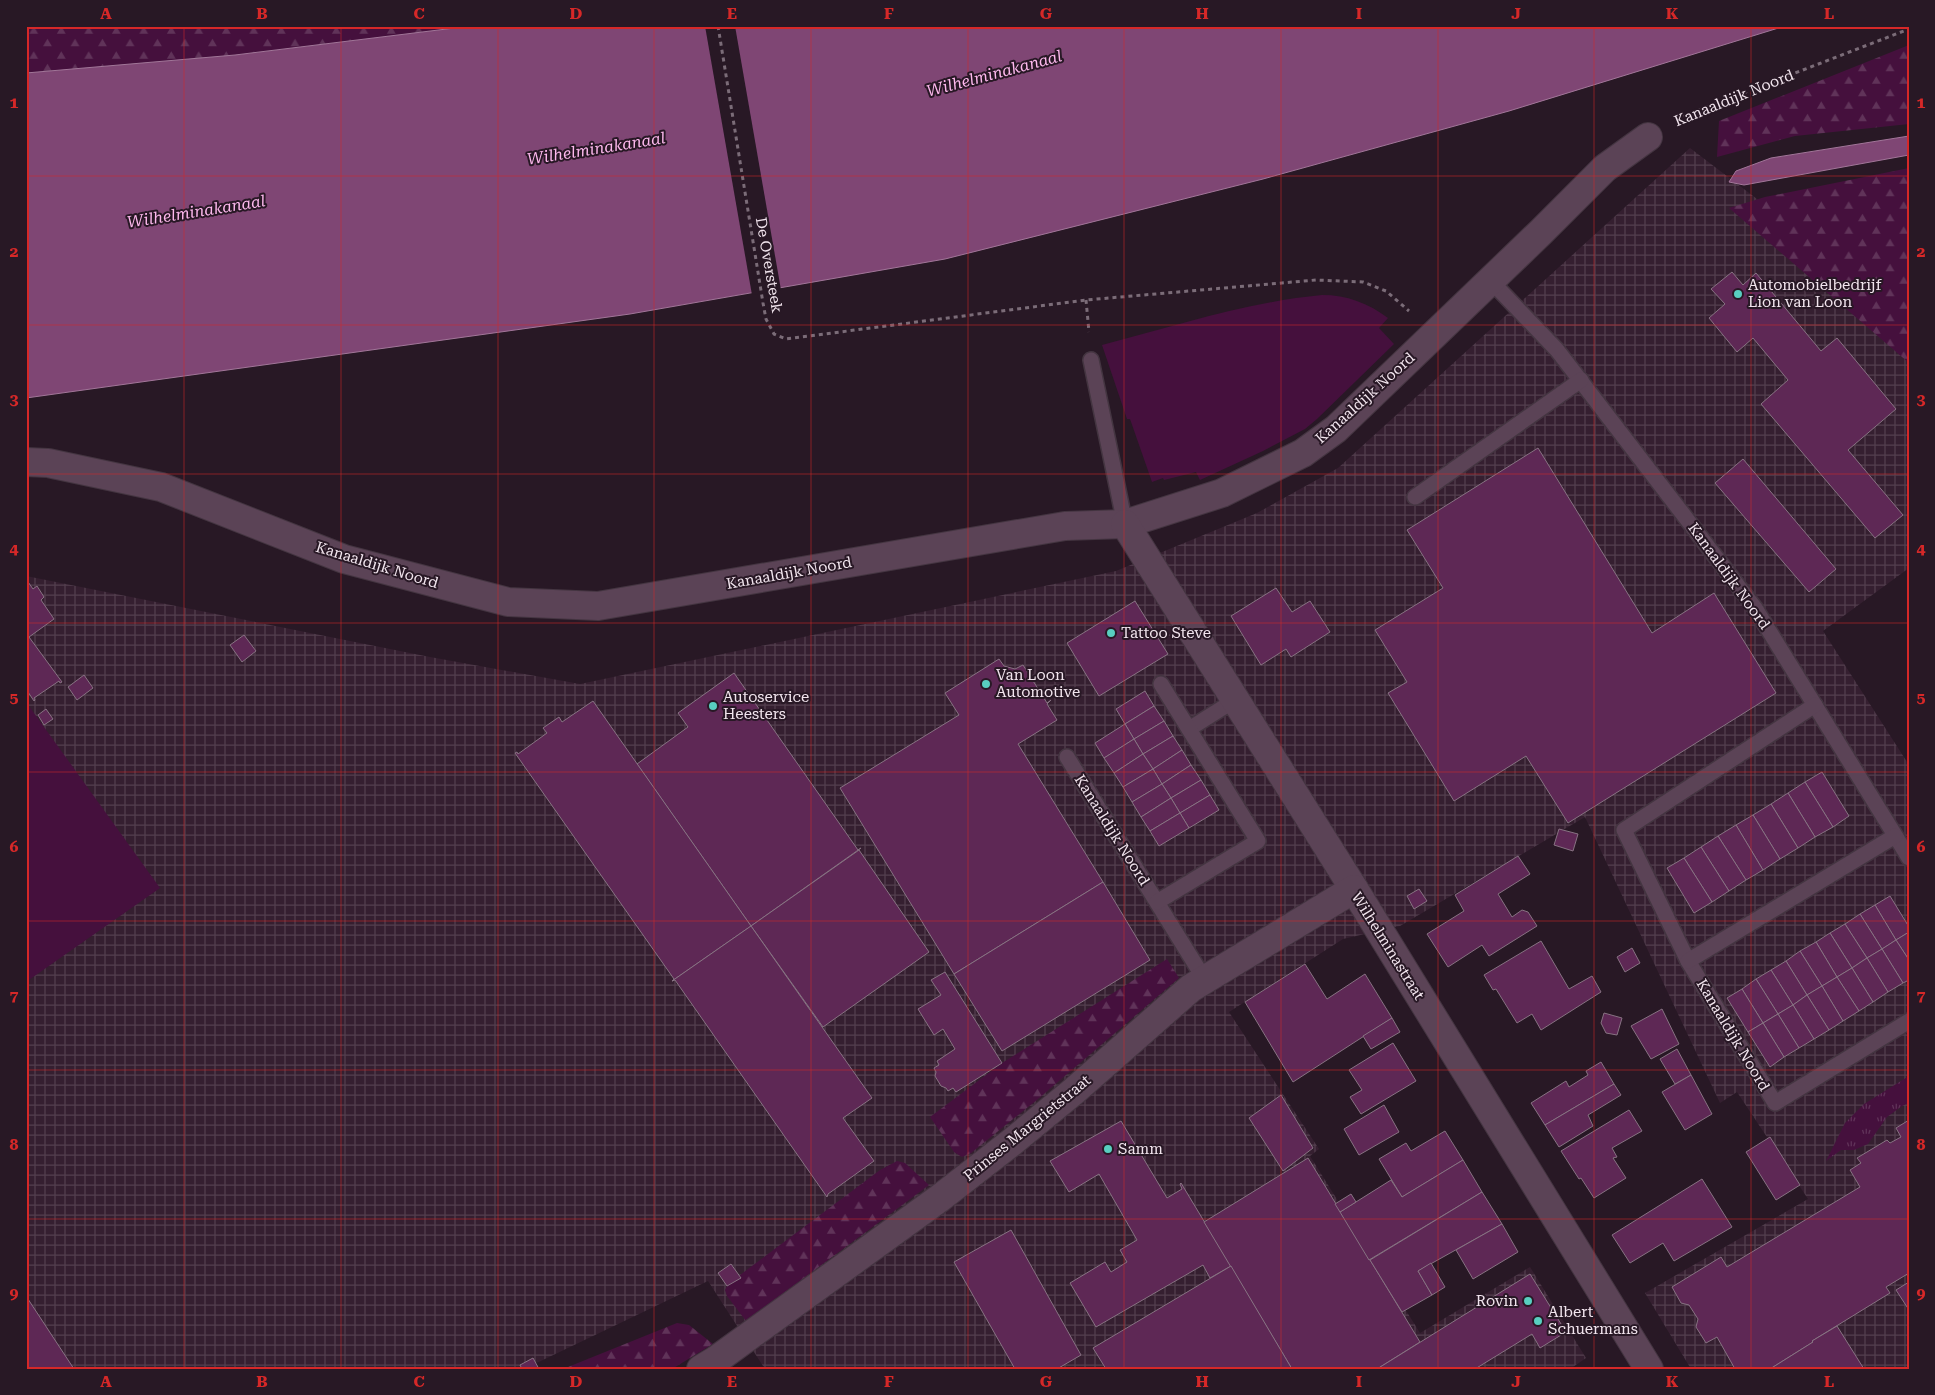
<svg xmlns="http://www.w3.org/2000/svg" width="1935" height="1395" font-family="'Roboto Serif',serif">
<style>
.industrial{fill:url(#industrial-grid)}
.grass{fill:#45103d}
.forest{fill:url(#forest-firs)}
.park{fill:url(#park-tufts)}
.water{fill:#7f4674;stroke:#a27699}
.pier{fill:#281825}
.building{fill:#5e2855;stroke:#877282}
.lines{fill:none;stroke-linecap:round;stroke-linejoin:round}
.lane-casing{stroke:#443541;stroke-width:18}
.street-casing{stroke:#443541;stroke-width:30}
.path{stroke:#7b6c78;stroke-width:3;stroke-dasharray:4 4;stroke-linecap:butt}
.lane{stroke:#5b4356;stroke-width:15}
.street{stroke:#5b4356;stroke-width:28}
.grid{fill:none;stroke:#d62828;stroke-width:1;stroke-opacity:0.55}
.poi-dot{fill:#58cec0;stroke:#281825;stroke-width:2}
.labels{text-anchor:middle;stroke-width:4;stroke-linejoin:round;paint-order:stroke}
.street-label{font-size:15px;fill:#f2e5ee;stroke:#281825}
.poi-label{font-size:15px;fill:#f2e5ee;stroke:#281825;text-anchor:start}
.water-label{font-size:16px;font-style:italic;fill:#feb9ee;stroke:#281825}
.neatline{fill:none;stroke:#d62828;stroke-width:2}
.grid-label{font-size:16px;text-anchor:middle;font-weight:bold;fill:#d62828}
</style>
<defs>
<pattern id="industrial-grid" width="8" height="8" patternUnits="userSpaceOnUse" patternTransform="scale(1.25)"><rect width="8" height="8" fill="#351f30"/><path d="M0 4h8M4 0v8" fill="none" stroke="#533f4e"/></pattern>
<pattern id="forest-firs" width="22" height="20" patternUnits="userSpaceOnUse" patternTransform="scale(1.25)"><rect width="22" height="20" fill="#45103d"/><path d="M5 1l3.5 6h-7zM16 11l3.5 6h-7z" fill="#603359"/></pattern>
<pattern id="park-tufts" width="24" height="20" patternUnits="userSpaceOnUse" patternTransform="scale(1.25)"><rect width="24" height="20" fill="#45103d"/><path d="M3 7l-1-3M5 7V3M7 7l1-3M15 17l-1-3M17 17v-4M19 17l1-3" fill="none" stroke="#603359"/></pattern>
</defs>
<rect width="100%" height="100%" fill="#281825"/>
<path class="industrial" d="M 1690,148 L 1871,286 L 1909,331 L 1909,568 L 1823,631 L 1909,765 L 1909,1369 L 1691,1369 L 1645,1293 L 1808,1199 L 1737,1092 L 1720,1103 L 1585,817 L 1400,926 L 1343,939 L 1229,1012 L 1319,1149 L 1310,1156 L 1420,1333 L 1530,1267 L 1586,1358 L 1570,1369 L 765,1369 L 708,1281 L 524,1369 L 26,1369 L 26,576 L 430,657 L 580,684 L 1116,571 L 1257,513 L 1338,468 Z"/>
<g class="grass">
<path d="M 1322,295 C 1347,295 1368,303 1388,318 L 1379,328 L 1394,344 L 1317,419 L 1305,429 L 1263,451 L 1200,480 L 1196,472 L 1164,480 L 1163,478 L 1152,482 L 1130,419 L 1127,419 L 1102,345 C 1175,326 1247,302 1322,295 Z"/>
<path d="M 26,702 L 160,888 L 26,982 Z"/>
</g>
<g class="forest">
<path d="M 26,26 L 471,26 L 235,55 L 26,73 Z"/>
<path d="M 1909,45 L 1909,124 L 1795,136 L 1717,157 L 1719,121 Z"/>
<path d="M 1909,168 L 1909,363 L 1729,208 L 1765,197 Z"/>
<path d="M 1167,959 L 1179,978 L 1038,1099 L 971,1153 L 962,1157 L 954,1152 L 930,1117 L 1002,1063 Z"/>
<path d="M 897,1161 L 905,1163 L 929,1185 L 746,1321 L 727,1296 L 725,1290 L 728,1284 L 880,1170 Z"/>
<path d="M 677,1323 L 689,1325 L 713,1344 L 672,1369 L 563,1369 Z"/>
</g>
<path class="park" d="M 1909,1076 L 1909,1103 L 1902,1106 L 1887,1117 L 1868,1144 L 1854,1150 L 1841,1150 L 1826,1161 L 1845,1123 L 1864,1104 Z"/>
<g class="water">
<path d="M 471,26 L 1785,26 L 1509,111 L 1263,179 L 945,259 L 630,314 L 26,398 L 26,73 L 235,55 Z"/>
<path d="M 1909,136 L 1909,155 L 1744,185 L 1729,182 L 1736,171 L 1771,158 Z"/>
</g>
<path class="pier" d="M 705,26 L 735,26 L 781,290 L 752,295 Z"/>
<g class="building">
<path d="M 1732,272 L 1743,285 L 1756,273 L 1821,351 L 1837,338 L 1896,409 L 1848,450 L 1903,515 L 1875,538 L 1761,404 L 1788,380 L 1753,338 L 1737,352 L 1709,318 L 1725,304 L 1711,289 Z"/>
<path d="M 1538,448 L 1652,633 L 1714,593 L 1776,693 L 1568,823 L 1526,756 L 1454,801 L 1388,693 L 1407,682 L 1375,630 L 1443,588 L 1407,530 Z"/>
<path d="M 1743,459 L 1836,569 L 1809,592 L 1715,483 Z"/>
<path d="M 26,579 L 33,589 L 37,586 L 44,597 L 41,600 L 54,619 L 29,637 L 62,682 L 60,683 L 59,681 L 34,698 L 35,700 L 34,701 L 26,689 Z"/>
<path d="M 1276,588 L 1292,612 L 1310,601 L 1330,632 L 1291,657 L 1286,649 L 1261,665 L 1231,616 Z"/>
<path d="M 1135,601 L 1168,654 L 1099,696 L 1067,643 Z"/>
<path d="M 244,635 L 256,651 L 242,662 L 230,645 Z"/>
<path d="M 999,659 L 1004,666 L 1015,669 L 1023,665 L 1047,703 L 1051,700 L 1047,704 L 1057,720 L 1018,744 L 1103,882 L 954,974 L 840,788 L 959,715 L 945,693 Z"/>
<path d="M 734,673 L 858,850 L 861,848 L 751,926 L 637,764 L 688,727 L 678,713 Z"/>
<path d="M 84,675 L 93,688 L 77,700 L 68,687 Z"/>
<path d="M 1145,691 L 1154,706 L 1125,724 L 1116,709 Z"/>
<path d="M 593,701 L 751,926 L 672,981 L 674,979 L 515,753 L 517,752 L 518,754 L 547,733 L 543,728 L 559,717 L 562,722 Z"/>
<path d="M 1154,706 L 1164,721 L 1134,739 L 1125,724 Z"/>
<path d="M 46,709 L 53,719 L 44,725 L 38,715 Z"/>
<path d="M 1164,721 L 1173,736 L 1143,754 L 1134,739 Z"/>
<path d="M 1125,724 L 1134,739 L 1104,758 L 1095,743 Z"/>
<path d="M 1173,736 L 1182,750 L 1153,769 L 1143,754 Z"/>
<path d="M 1134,739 L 1143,754 L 1114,773 L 1104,758 Z"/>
<path d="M 1182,750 L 1191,765 L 1162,784 L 1153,769 Z"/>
<path d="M 1143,754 L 1153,769 L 1123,787 L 1114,773 Z"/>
<path d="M 1191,765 L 1201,780 L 1171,798 L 1162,784 Z"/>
<path d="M 1153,769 L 1162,784 L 1132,802 L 1123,787 Z"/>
<path d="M 1822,772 L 1849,816 L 1833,827 L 1805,782 Z"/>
<path d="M 1201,780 L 1210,795 L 1180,813 L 1171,798 Z"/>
<path d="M 1805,782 L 1833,827 L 1815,837 L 1788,793 Z"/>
<path d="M 1162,784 L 1171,798 L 1141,817 L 1132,802 Z"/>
<path d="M 1788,793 L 1815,837 L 1798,848 L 1771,804 Z"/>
<path d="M 1210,795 L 1219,810 L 1189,828 L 1180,813 Z"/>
<path d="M 1171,798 L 1180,813 L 1150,831 L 1141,817 Z"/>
<path d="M 1771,804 L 1798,848 L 1780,859 L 1753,815 Z"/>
<path d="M 1180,813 L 1189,828 L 1159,846 L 1150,831 Z"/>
<path d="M 1753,815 L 1780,859 L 1763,870 L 1736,825 Z"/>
<path d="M 1736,825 L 1763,870 L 1746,880 L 1718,836 Z"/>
<path d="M 1559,829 L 1578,834 L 1573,851 L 1554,845 Z"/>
<path d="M 1718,836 L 1746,880 L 1729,891 L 1701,847 Z"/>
<path d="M 1701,847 L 1729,891 L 1712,902 L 1684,858 Z"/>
<path d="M 859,850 L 929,952 L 823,1027 L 751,926 Z"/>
<path d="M 1518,856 L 1530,874 L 1498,894 L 1512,917 L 1522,910 L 1528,912 L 1537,926 L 1489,956 L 1482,945 L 1448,967 L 1427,934 L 1464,911 L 1455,895 Z"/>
<path d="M 1684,858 L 1712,902 L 1694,913 L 1667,868 Z"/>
<path d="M 1103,882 L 1150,960 L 1002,1051 L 954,974 Z"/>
<path d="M 1419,889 L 1427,901 L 1414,909 L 1407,896 Z"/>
<path d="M 1890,896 L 1909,927 L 1909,932 L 1896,940 L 1875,905 Z"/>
<path d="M 1875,905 L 1896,940 L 1882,949 L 1860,914 Z"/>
<path d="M 1860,914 L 1882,949 L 1867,958 L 1845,924 Z"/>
<path d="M 1845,924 L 1867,958 L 1852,968 L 1830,933 Z"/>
<path d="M 751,926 L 872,1098 L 843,1118 L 874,1161 L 828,1194 L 827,1197 L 675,980 L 672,981 Z"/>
<path d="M 1909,932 L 1909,960 L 1896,940 Z"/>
<path d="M 1830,933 L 1852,968 L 1837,977 L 1816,942 Z"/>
<path d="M 1896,940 L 1909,960 L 1909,980 L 1903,983 L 1882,949 Z"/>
<path d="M 1541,941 L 1569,989 L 1592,976 L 1601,992 L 1541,1030 L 1532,1014 L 1517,1023 L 1496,989 L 1493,990 L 1484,975 Z"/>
<path d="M 1816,942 L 1837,977 L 1822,986 L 1800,951 Z"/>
<path d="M 1632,948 L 1640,963 L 1625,972 L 1617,957 Z"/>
<path d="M 1882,949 L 1903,983 L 1888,992 L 1867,958 Z"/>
<path d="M 1800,951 L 1822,986 L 1807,995 L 1786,961 Z"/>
<path d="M 1867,958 L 1888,992 L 1873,1002 L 1852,968 Z"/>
<path d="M 1786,961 L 1807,995 L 1793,1005 L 1771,970 Z"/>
<path d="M 1305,964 L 1327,999 L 1365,974 L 1392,1018 L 1293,1082 L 1245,1002 Z"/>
<path d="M 1852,968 L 1873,1002 L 1859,1011 L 1837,977 Z"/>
<path d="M 1771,970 L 1793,1005 L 1778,1014 L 1756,979 Z"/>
<path d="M 945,972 L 1002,1063 L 956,1092 L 953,1088 L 948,1091 L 946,1088 L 941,1086 L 935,1076 L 936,1072 L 934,1068 L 939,1065 L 937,1061 L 955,1049 L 943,1029 L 934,1035 L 918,1009 L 941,995 L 931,980 Z"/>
<path d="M 1837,977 L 1859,1011 L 1843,1021 L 1822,986 Z"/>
<path d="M 1756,979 L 1778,1014 L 1763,1023 L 1742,989 Z"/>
<path d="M 1822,986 L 1843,1021 L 1829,1030 L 1807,995 Z"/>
<path d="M 1742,989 L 1763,1023 L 1748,1032 L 1727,998 Z"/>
<path d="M 1807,995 L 1829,1030 L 1814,1039 L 1793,1005 Z"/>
<path d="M 1793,1005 L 1814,1039 L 1799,1048 L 1778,1014 Z"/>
<path d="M 1662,1009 L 1679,1044 L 1651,1059 L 1631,1026 Z"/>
<path d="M 1604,1013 L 1622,1018 L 1617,1035 L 1606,1033 L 1601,1023 Z"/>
<path d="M 1778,1014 L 1799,1048 L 1784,1057 L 1763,1023 Z"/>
<path d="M 1392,1018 L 1400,1032 L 1371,1049 L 1363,1036 Z"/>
<path d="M 1763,1023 L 1784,1057 L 1770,1067 L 1748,1032 Z"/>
<path d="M 1393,1043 L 1416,1081 L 1361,1114 L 1350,1097 L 1362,1090 L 1349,1070 Z"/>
<path d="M 1677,1049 L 1691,1075 L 1675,1084 L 1660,1059 Z"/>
<path d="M 1601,1062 L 1614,1084 L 1545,1125 L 1531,1103 L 1566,1081 L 1569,1087 L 1588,1075 L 1586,1071 Z"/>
<path d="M 1691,1075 L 1712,1114 L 1685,1130 L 1662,1092 Z"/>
<path d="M 1614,1084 L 1621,1095 L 1588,1115 L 1593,1126 L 1559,1147 L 1545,1125 Z"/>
<path d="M 1281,1095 L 1313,1148 L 1283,1171 L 1249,1118 Z"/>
<path d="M 1384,1105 L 1399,1132 L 1359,1155 L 1344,1129 Z"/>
<path d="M 1629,1110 L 1642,1131 L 1612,1148 L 1617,1157 L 1613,1158 L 1626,1178 L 1594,1198 L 1581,1178 L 1579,1179 L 1561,1151 Z"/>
<path d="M 1909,1120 L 1909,1273 L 1886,1287 L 1890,1293 L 1812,1341 L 1813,1342 L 1770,1369 L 1735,1369 L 1717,1337 L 1706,1343 L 1696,1327 L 1698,1319 L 1689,1305 L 1681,1303 L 1672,1287 L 1721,1257 L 1727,1267 L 1860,1187 L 1850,1170 L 1861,1163 L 1857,1158 L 1887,1140 L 1890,1143 L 1901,1137 L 1896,1128 Z"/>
<path d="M 1121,1121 L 1167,1198 L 1182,1189 L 1180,1184 L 1181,1183 L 1231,1266 L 1210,1278 L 1203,1265 L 1096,1327 L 1070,1283 L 1105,1262 L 1111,1272 L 1127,1262 L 1120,1250 L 1137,1240 L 1099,1174 L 1069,1192 L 1050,1161 Z"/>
<path d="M 1445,1131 L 1463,1160 L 1402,1197 L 1379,1159 L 1406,1143 L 1411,1151 Z"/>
<path d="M 1770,1137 L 1800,1185 L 1776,1200 L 1746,1152 Z"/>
<path d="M 1308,1158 L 1420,1342 L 1377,1369 L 1292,1369 L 1204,1222 Z"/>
<path d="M 1463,1160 L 1482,1192 L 1369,1260 L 1340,1212 L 1391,1180 L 1402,1197 Z"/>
<path d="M 1702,1179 L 1732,1227 L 1674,1261 L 1663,1243 L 1630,1263 L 1612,1235 Z"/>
<path d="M 1482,1192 L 1502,1224 L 1418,1271 L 1432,1295 L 1402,1312 L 1370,1260 Z"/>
<path d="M 1351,1194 L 1356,1202 L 1340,1212 L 1335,1204 Z"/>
<path d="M 1502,1224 L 1518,1252 L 1473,1279 L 1456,1250 Z"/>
<path d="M 1011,1230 L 1081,1355 L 1057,1369 L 1015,1369 L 954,1262 Z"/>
<path d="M 1431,1263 L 1445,1287 L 1432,1295 L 1418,1271 Z"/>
<path d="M 731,1264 L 741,1278 L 727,1286 L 718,1273 Z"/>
<path d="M 1231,1266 L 1292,1369 L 1106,1369 L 1093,1348 Z"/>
<path d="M 1530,1274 L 1566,1332 L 1540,1348 L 1532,1334 L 1475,1369 L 1377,1369 Z"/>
<path d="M 1909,1282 L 1909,1310 L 1896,1290 Z"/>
<path d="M 26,1296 L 74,1369 L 26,1369 Z"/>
<path d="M 1837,1326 L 1864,1369 L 1770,1369 L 1813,1342 L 1812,1341 Z"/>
<path d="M 533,1358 L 539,1369 L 522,1369 L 520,1365 Z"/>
</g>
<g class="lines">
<defs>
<g id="lane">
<path d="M 1490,280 L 1557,350 L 1755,608 L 1909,858"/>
<path d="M 1091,360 L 1125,524"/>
<path d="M 1415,497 L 1581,380"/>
<path d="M 1815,705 L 1624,830 L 1688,961 L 1775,1103 L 1909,1021"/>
<path d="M 1189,729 L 1235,700"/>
<path d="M 1067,757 L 1205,980"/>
<path d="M 1157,902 L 1258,841 L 1161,684"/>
<path d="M 1688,961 L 1895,836"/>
</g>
<g id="street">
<path d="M 26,462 L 48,463 L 161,487 L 344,559 L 508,602 L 598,606 L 1065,526 L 1125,524 L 1222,493 L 1303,453 L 1336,429 L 1541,232 L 1605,168 L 1648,137"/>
<path d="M 1125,524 L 1354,889 L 1649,1369"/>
<path d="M 701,1369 L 716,1360 L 940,1198 L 1012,1142 L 1074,1091 L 1191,988 L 1354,889"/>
</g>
</defs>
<use href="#lane" class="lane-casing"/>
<use href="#street" class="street-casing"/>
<g class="path">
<path d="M 718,26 L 763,303 L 766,319 L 774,334 L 786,339 L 1086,300 L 1316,280 L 1363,282 L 1386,291 L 1409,311"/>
<path d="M 1676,119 L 1909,29"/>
<path d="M 1086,300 L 1089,332"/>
</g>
<use href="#lane" class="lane"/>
<use href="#street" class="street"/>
</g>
<path class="grid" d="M 184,26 L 184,1369M 341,26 L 341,1369M 498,26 L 498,1369M 654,26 L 654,1369M 811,26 L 811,1369M 968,26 L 968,1369M 1124,26 L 1124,1369M 1281,26 L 1281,1369M 1438,26 L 1438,1369M 1594,26 L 1594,1369M 1751,26 L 1751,1369M 26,176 L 1909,176M 26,325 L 1909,325M 26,474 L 1909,474M 26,623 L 1909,623M 26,772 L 1909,772M 26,921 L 1909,921M 26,1070 L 1909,1070M 26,1219 L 1909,1219"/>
<g class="poi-dot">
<circle cx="1738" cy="294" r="5"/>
<circle cx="1111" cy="633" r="5"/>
<circle cx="986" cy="684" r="5"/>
<circle cx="713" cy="706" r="5"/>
<circle cx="1108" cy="1149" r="5"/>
<circle cx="1528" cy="1301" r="5"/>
<circle cx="1538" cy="1321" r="5"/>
</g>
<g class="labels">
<g class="street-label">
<text transform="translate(1734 98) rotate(-22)" y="5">Kanaaldijk Noord</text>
<text transform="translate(769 265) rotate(80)" y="5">De Oversteek</text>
<text transform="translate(1365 398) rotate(-42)" y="5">Kanaaldijk Noord</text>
<text transform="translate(377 565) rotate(17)" y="5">Kanaaldijk Noord</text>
<text transform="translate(789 573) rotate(-10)" y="5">Kanaaldijk Noord</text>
<text transform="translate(1729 576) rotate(54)" y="5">Kanaaldijk Noord</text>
<text transform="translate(1112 830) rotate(58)" y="5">Kanaaldijk Noord</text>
<text transform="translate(1388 946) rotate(58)" y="5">Wilhelminastraat</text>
<text transform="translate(1733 1035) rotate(59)" y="5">Kanaaldijk Noord</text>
<text transform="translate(1027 1128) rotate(-39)" y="5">Prinses Margrietstraat</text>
</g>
<g class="poi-label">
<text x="1748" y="290">Automobielbedrijf<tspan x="1748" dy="17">Lion van Loon</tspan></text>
<text x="1121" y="638">Tattoo Steve</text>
<text x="996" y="680">Van Loon<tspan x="996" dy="17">Automotive</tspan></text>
<text x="723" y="702">Autoservice<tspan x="723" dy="17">Heesters</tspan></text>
<text x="1118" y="1154">Samm</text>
<text x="1518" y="1306" text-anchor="end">Rovin</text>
<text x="1548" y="1317">Albert<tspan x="1548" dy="17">Schuermans</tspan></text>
</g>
<g class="water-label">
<text transform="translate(994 73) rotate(-15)" y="6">Wilhelminakanaal</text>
<text transform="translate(596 148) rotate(-9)" y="6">Wilhelminakanaal</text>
<text transform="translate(196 211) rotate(-9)" y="6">Wilhelminakanaal</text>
</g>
</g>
<rect width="1935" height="1395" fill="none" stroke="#281825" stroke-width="55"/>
<rect x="28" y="28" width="1880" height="1340" class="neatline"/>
<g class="grid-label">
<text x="106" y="19">A</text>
<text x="262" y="19">B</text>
<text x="419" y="19">C</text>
<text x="576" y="19">D</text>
<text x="732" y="19">E</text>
<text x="889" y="19">F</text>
<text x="1046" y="19">G</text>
<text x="1202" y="19">H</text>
<text x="1359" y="19">I</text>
<text x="1516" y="19">J</text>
<text x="1672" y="19">K</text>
<text x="1829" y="19">L</text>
<text x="14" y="108">1</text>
<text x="1921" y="108">1</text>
<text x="14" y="257">2</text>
<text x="1921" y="257">2</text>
<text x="14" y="405">3</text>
<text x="1921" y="405">3</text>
<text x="14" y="554">4</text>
<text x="1921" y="554">4</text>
<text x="14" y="703">5</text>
<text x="1921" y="703">5</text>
<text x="14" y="852">6</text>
<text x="1921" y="852">6</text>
<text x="14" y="1001">7</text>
<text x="1921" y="1001">7</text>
<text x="14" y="1150">8</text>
<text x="1921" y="1150">8</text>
<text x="14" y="1299">9</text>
<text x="1921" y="1299">9</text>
<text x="106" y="1387">A</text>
<text x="262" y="1387">B</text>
<text x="419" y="1387">C</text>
<text x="576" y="1387">D</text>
<text x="732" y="1387">E</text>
<text x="889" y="1387">F</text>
<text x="1046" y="1387">G</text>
<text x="1202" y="1387">H</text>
<text x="1359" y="1387">I</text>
<text x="1516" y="1387">J</text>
<text x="1672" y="1387">K</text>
<text x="1829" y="1387">L</text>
</g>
</svg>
